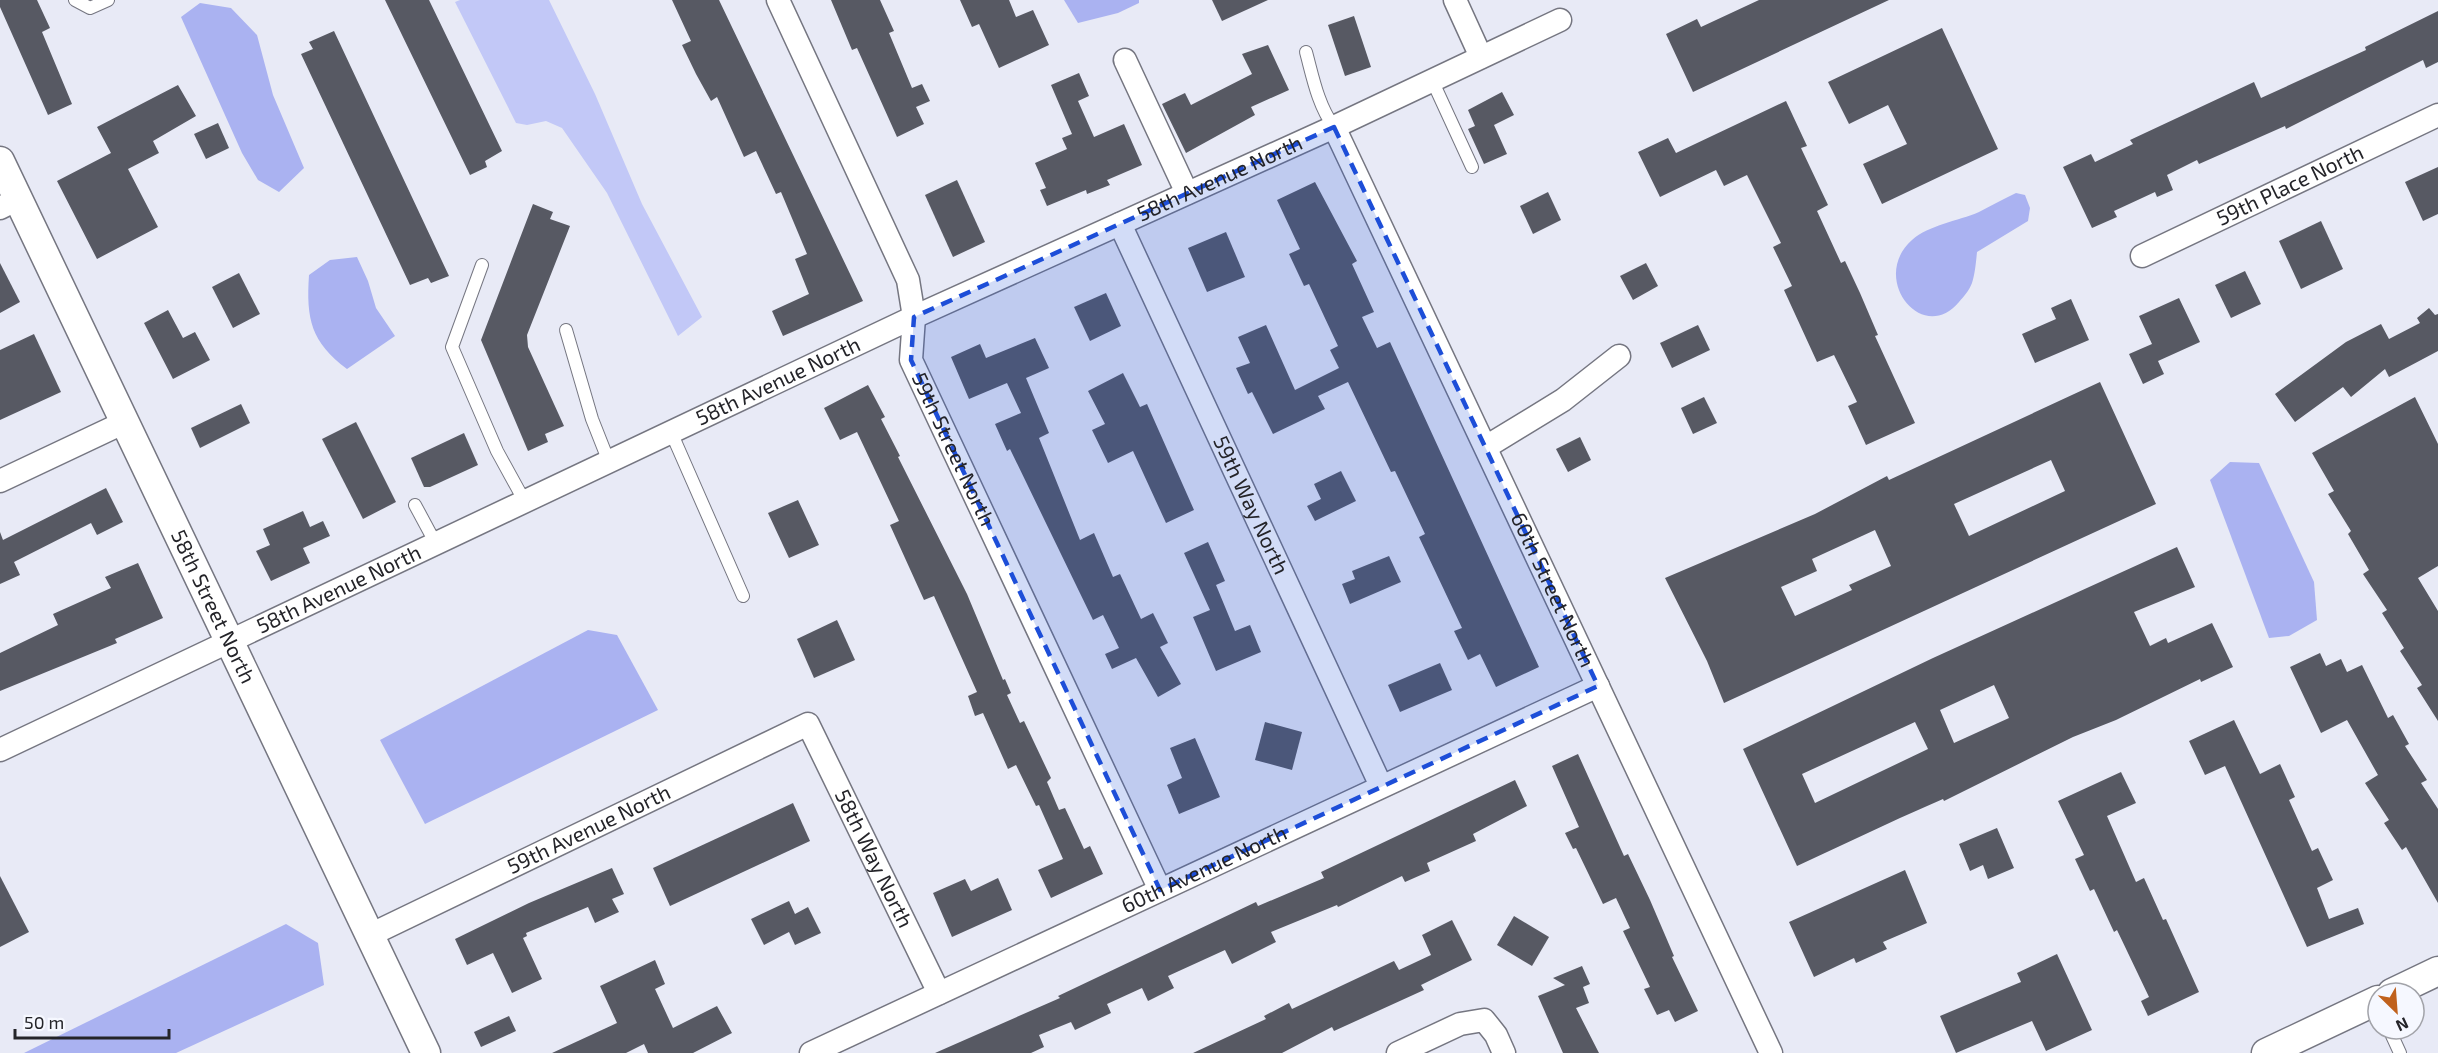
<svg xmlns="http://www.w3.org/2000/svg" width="2438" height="1053" font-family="'Exo 2',sans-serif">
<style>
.green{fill:#c2c8f7}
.water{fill:#aab2f1}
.building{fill:#575963;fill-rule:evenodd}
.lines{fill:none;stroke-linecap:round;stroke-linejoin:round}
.service-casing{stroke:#757681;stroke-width:14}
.minor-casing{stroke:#757681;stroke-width:25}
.tertiary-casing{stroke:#757681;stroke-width:31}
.service{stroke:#fff;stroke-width:12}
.minor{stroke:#fff;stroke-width:22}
.tertiary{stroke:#fff;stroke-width:28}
.marked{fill:#1d4ed8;fill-opacity:0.2;stroke:#1d4ed8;stroke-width:4.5;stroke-dasharray:12 8;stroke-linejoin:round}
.labels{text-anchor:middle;stroke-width:6;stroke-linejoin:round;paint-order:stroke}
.street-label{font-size:21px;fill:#242429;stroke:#f6f8ff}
</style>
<rect width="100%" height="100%" fill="#e8eaf6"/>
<path class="green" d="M 460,0 L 549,0 L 595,94 L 642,204 L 702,317 L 678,336 L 607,193 L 562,128 L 546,121 L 527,125 L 516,123 L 455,2 Z"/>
<g class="water">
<path d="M 1064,0 L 1139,0 L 1139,3 L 1118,13 L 1078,23 Z"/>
<path d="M 200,3 L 231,8 L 257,35 L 273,95 L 304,168 L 279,192 L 258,180 L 242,153 L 181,17 Z"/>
<path d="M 2016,193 L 2025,195 L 2030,208 L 2028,221 L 1977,252 C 1976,262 1975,274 1972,283 C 1969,291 1964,296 1959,302 C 1922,346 1869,278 1912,240 C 1929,225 1958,221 1979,212 C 1991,206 2003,199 2016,193 Z"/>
<path d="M 357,257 L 368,281 L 376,308 L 395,336 L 347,369 C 311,342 306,319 309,275 L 330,260 Z"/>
<path d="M 2230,462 L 2259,463 L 2314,582 L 2317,620 L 2289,636 L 2269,638 L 2210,480 Z"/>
<path d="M 588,630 L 617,635 L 658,710 L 425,824 L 380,740 Z"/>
<path d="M 286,924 L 318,943 L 324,985 L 176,1053 L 24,1053 Z"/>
</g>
<g class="building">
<path d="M 0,0 L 37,0 L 50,28 L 42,32 L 72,104 L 48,115 L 0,7 Z"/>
<path d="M 385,0 L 429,0 L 502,151 L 485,161 L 487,167 L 470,175 Z"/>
<path d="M 672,0 L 719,0 L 863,301 L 783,336 L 772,311 L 809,294 L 795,259 L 807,254 L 781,192 L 776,194 L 756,151 L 744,157 L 717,97 L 711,101 L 696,74 L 682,45 L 691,41 Z"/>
<path d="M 831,0 L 880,0 L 894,31 L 889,33 L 912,88 L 922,84 L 930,101 L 916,107 L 924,124 L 897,137 L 857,48 L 852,50 Z"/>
<path d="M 960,0 L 1009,0 L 1016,17 L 1033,10 L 1049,45 L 999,68 L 979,24 L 972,27 Z"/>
<path d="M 1212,0 L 1268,0 L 1222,21 Z"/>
<path d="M 1759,0 L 1889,0 L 1693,92 L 1666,34 L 1697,19 L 1701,27 Z"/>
<path d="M 2438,11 L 2438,62 L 2426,68 L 2423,60 L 2286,129 L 2285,126 L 2199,164 L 2197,160 L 2167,175 L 2173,190 L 2157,197 L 2155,192 L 2114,211 L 2117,217 L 2092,228 L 2063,167 L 2091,154 L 2095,162 L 2133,144 L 2130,140 L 2254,82 L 2261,98 L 2366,50 L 2365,47 Z"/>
<path d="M 1354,16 L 1371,67 L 1345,76 L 1328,25 Z"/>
<path d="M 1942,28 L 1998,149 L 1882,204 L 1863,164 L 1907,144 L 1888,105 L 1849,124 L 1828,82 Z"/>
<path d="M 334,31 L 449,276 L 431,283 L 428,278 L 410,285 L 301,54 L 313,49 L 309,42 Z"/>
<path d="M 1268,45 L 1289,90 L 1251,107 L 1255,115 L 1186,153 L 1162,104 L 1185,93 L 1191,105 L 1252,74 L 1242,54 Z"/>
<path d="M 1079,73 L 1089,96 L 1078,101 L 1094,137 L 1124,124 L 1142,165 L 1107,180 L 1110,185 L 1087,194 L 1086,190 L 1047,206 L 1040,190 L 1046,188 L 1035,163 L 1067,149 L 1062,138 L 1072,134 L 1051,85 Z"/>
<path d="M 178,85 L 196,116 L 153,141 L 159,153 L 128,169 L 158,227 L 97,259 L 57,181 L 111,153 L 97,127 Z"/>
<path d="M 1502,92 L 1514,115 L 1494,125 L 1507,154 L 1484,164 L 1468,129 L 1475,126 L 1468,110 Z"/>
<path d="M 1786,101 L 1807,146 L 1801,148 L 1828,205 L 1817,211 L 1841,263 L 1845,261 L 1860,293 L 1878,335 L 1875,336 L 1915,423 L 1866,445 L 1848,406 L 1857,402 L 1834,355 L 1817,362 L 1784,290 L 1792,286 L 1773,247 L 1781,243 L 1747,175 L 1724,186 L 1716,170 L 1660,197 L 1638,152 L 1668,138 L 1676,153 Z"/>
<path d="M 218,123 L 229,148 L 206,159 L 194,134 Z"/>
<path d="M 2438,167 L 2438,214 L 2423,221 L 2405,182 Z"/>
<path d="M 957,180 L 985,242 L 953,257 L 925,195 Z"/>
<path d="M 1315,182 L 1357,261 L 1352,264 L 1374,312 L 1362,317 L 1377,348 L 1390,342 L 1539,667 L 1496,687 L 1480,654 L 1468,660 L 1454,631 L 1462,628 L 1419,537 L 1425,534 L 1395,471 L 1391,472 L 1348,382 L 1318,396 L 1325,409 L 1273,434 L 1252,392 L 1248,394 L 1236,368 L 1250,363 L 1238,337 L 1266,325 L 1295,390 L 1339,368 L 1330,350 L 1338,346 L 1309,284 L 1304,286 L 1289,254 L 1300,249 L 1277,200 Z"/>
<path d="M 1548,192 L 1561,220 L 1533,234 L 1520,206 Z"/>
<path d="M 533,204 L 553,212 L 550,219 L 570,226 L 527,335 L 528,347 L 564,426 L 545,434 L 548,442 L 528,451 L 481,340 Z"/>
<path d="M 2321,221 L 2343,269 L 2301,289 L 2279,241 Z"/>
<path d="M 1226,232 L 1245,277 L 1207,292 L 1188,248 Z"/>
<path d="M 0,263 L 20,302 L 0,313 Z"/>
<path d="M 1646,263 L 1658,286 L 1633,300 L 1620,276 Z"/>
<path d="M 2245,271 L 2261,304 L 2231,318 L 2215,285 Z"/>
<path d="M 239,273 L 260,314 L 233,328 L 212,287 Z"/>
<path d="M 1106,293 L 1121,326 L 1090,341 L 1074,307 Z"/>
<path d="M 2179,298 L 2200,342 L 2158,361 L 2164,374 L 2143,384 L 2129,354 L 2152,344 L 2139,316 Z"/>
<path d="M 2071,299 L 2089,340 L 2035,363 L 2022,334 L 2056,319 L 2051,308 Z"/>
<path d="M 2429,308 L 2435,315 L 2438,314 L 2438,351 L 2389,377 L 2385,369 L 2351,397 L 2343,387 L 2295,422 L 2275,394 L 2346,342 L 2381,324 L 2389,339 L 2420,323 L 2417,318 Z"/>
<path d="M 168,310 L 183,338 L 195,332 L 210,360 L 173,379 L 144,323 Z"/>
<path d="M 1698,325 L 1710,350 L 1672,368 L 1660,343 Z"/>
<path d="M 34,334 L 61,392 L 0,420 L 0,350 Z"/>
<path d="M 1035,338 L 1049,368 L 1026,378 L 1049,433 L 1039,438 L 1080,540 L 1094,533 L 1113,577 L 1120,574 L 1141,619 L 1153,613 L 1168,643 L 1160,647 L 1181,684 L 1158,697 L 1136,658 L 1112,669 L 1105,654 L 1119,648 L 1103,615 L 1093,620 L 1010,449 L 1007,451 L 995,424 L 1021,413 L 1007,383 L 969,399 L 951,357 L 980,344 L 986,358 Z"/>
<path d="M 1123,373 L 1140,407 L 1147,404 L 1194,510 L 1166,523 L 1133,451 L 1108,463 L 1092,430 L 1105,424 L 1088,391 Z"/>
<path d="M 2100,382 L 2156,504 L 1724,703 L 1707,661 L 1665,578 L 1815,514 L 1887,476 L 1889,480 ZM 2051,460 L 2065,491 L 1969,536 L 1954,504 ZM 1875,530 L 1891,566 L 1849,585 L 1852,590 L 1795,616 L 1781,587 L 1817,571 L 1812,559 Z"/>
<path d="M 868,385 L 885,417 L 881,419 L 900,456 L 898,457 L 967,594 L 1003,680 L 1005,679 L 1011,693 L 1007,695 L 1020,723 L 1024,721 L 1051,778 L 1047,782 L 1059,810 L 1065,808 L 1084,849 L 1090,846 L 1103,874 L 1051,898 L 1038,870 L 1063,859 L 1039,805 L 1036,806 L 1016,765 L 1008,769 L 983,713 L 975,716 L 968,696 L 977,692 L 934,596 L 924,600 L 890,525 L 899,521 L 857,432 L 840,440 L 824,408 Z"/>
<path d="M 1704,397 L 1717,423 L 1693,434 L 1681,408 Z"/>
<path d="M 2415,397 L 2438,444 L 2438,566 L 2418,578 L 2438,611 L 2438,721 L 2417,688 L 2422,685 L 2400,651 L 2404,648 L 2382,613 L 2387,610 L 2363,574 L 2369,570 L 2348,534 L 2351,531 L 2328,494 L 2334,491 L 2312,453 Z"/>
<path d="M 241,404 L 250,423 L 200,448 L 191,428 Z"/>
<path d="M 356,422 L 396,502 L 363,519 L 322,439 Z"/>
<path d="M 464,433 L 478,465 L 430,487 L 424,487 L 411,458 Z"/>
<path d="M 1580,437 L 1591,460 L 1568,472 L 1556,449 Z"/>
<path d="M 1341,471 L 1356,501 L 1315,521 L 1307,506 L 1321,499 L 1314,484 Z"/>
<path d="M 106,488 L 123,522 L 97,535 L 91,523 L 14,562 L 20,575 L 0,584 L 0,532 L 3,540 Z"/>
<path d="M 798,500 L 819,545 L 789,558 L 768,513 Z"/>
<path d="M 303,511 L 310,527 L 323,521 L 330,536 L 303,548 L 310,563 L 271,581 L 256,551 L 270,545 L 263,529 Z"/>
<path d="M 1208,542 L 1225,581 L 1216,585 L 1235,631 L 1250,625 L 1261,652 L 1216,671 L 1193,617 L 1210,610 L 1184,553 Z"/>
<path d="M 2177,547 L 2195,587 L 2134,612 L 2150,646 L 2166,638 L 2168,643 L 2212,623 L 2233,667 L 2201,682 L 2200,679 L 2116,720 L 2073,737 L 1944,801 L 1943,799 L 1900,818 L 1797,866 L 1743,749 L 1933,658 ZM 1994,685 L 2009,718 L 1954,743 L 1940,710 ZM 1915,722 L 1928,749 L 1815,803 L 1802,774 Z"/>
<path d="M 1389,556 L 1401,582 L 1350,604 L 1342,584 L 1355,579 L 1352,571 Z"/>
<path d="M 138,563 L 163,618 L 115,639 L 117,643 L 0,691 L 0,653 L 58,625 L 53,614 L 111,588 L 105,577 Z"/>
<path d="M 837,620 L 855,660 L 814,678 L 797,639 Z"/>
<path d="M 2320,653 L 2326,666 L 2341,659 L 2347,672 L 2362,665 L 2388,718 L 2393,715 L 2409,744 L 2405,746 L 2427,780 L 2421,783 L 2438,809 L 2438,903 L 2406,847 L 2402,850 L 2384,823 L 2389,820 L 2365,783 L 2378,775 L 2347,720 L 2321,733 L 2290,667 Z"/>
<path d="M 1440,663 L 1452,690 L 1400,712 L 1388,685 Z"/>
<path d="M 2234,720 L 2260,774 L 2280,764 L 2295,797 L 2289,800 L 2312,851 L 2318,848 L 2333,880 L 2317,888 L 2329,919 L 2358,908 L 2364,924 L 2307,947 L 2225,766 L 2205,775 L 2189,741 Z"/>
<path d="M 1265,722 L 1302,732 L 1292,770 L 1255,760 Z"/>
<path d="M 1195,738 L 1220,797 L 1179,814 L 1167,785 L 1182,778 L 1170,748 Z"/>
<path d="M 1578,754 L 1624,856 L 1628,854 L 1650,900 L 1674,956 L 1672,957 L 1698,1011 L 1675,1022 L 1669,1010 L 1657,1015 L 1644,989 L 1650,987 L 1623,931 L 1630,928 L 1616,898 L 1603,904 L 1576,848 L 1573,849 L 1565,833 L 1579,827 L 1552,766 Z"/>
<path d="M 2121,772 L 2136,803 L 2107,816 L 2136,882 L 2144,878 L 2163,920 L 2166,919 L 2199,992 L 2148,1016 L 2141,1001 L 2149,997 L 2117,930 L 2114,932 L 2094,889 L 2090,891 L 2075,859 L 2084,855 L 2058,801 Z"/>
<path d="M 1515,780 L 1527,806 L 1473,834 L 1476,841 L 1427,863 L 1430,871 L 1405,882 L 1402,876 L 1338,907 L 1337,905 L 1271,932 L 1276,942 L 1232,964 L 1225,950 L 1168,976 L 1174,988 L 1148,1001 L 1142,988 L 1107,1004 L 1111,1013 L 1075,1030 L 1071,1022 L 1039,1035 L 1044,1047 L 1031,1053 L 935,1053 L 1060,998 L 1058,996 L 1256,902 L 1258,906 L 1324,878 L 1321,872 Z"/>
<path d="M 793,803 L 810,841 L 670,906 L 653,868 Z"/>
<path d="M 1997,828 L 2014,868 L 1988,879 L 1983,865 L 1970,871 L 1959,844 Z"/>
<path d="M 612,868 L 624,894 L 612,899 L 619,912 L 595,923 L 588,907 L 526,933 L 527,936 L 523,938 L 542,979 L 512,993 L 493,953 L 467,965 L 455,939 L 529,903 Z"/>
<path d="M 1905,870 L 1927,923 L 1883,942 L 1887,949 L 1856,963 L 1854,958 L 1814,977 L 1789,922 Z"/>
<path d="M 0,876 L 29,932 L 0,947 Z"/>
<path d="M 998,878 L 1012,910 L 952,937 L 933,893 L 965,879 L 971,891 Z"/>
<path d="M 789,901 L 795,914 L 808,907 L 821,933 L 795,945 L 789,932 L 764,945 L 751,919 Z"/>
<path d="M 1514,916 L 1549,937 L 1532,966 L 1497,945 Z"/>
<path d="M 1452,920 L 1472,960 L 1421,985 L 1424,990 L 1334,1031 L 1332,1027 L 1282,1053 L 1193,1053 L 1266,1019 L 1264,1016 L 1289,1003 L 1292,1009 L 1394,961 L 1399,970 L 1431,955 L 1422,935 Z"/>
<path d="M 2057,954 L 2092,1030 L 2046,1051 L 2032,1021 L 1956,1053 L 1940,1016 L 2021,982 L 2017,973 Z"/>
<path d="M 655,960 L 665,984 L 655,989 L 673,1028 L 717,1006 L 732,1033 L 693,1053 L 648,1053 L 644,1044 L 626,1053 L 552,1053 L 617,1023 L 600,986 Z"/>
<path d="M 1582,966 L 1590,984 L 1583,987 L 1589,1003 L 1576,1008 L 1599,1053 L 1563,1053 L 1538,996 L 1565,985 L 1553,978 Z"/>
<path d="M 509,1016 L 516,1031 L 481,1047 L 474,1032 Z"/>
</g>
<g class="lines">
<defs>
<g id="service">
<path d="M 75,0 L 90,8 L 108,0"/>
<path d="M 1306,52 C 1313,78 1318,105 1334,127"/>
<path d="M 1432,80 L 1472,167"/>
<path d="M 482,265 L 452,347 L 497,451 L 525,502"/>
<path d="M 566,330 L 592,419 L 609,462"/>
<path d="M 671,432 L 743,596"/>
<path d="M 415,505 L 436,544"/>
<path d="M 2389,1029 L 2400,1053"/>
</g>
<g id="minor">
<path id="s1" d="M 778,0 L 908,280 L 914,317 L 911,360 L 1160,890"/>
<path d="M 1455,0 L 1481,57"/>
<path d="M 1125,60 L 1187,193"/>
<path id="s2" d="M 1334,127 L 1771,1053"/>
<path d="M 0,208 L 18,199"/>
<path id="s3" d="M 1120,224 L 1381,786"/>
<path id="s4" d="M 2142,256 L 2438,115"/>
<path d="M 1486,447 L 1563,400 L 1619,356"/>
<path d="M 0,481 L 125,422"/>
<path id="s5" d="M 0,750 L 914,317 L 1334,127 L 1560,20"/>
<path id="s6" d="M 370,935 L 808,724 L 939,993"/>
<path id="s7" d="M 811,1053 L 1598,686"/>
<path d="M 1398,1053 L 1460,1024 L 1484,1020 L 1496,1035 L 1504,1053"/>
</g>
<g id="tertiary">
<path id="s8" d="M 0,161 L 426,1053"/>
<path d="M 2392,993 L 2438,971"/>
<path d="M 2266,1053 L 2378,1000"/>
</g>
</defs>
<use href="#service" class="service-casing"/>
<use href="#minor" class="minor-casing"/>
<use href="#tertiary" class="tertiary-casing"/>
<use href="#service" class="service"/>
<use href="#minor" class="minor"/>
<use href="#tertiary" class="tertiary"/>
</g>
<path class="marked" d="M 1334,127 L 1598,686 L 1160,890 L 911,360 L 914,317 Z"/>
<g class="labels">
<g class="street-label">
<text dy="7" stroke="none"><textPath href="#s5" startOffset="1347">58th Avenue North</textPath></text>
<text dy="7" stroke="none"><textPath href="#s4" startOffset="164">59th Place North</textPath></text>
<text dy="7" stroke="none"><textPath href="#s5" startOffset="861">58th Avenue North</textPath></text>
<text dy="7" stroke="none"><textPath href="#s1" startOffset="488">59th Street North</textPath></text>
<text dy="7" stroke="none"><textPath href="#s3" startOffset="310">59th Way North</textPath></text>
<text dy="7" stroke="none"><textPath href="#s5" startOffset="375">58th Avenue North</textPath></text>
<text dy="7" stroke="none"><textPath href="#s2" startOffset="512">60th Street North</textPath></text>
<text dy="7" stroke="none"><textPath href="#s8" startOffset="494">58th Street North</textPath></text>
<text dy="7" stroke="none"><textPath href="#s6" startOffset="243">59th Avenue North</textPath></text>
<text dy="7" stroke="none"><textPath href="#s6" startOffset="636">58th Way North</textPath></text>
<text dy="7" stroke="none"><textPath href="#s7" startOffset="434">60th Avenue North</textPath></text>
</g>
</g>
<g transform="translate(2396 1011) rotate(155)"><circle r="28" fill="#f6f8ff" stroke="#a2a3a9" stroke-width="1.5"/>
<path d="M0-4.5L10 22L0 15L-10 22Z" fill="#c0611c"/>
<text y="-9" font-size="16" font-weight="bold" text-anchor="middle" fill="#242429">N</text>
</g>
<path d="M15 1029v9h154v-9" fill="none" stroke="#242429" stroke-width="3"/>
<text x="24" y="1029" font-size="18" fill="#242429" stroke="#f6f8ff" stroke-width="4.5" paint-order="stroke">50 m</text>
</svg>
